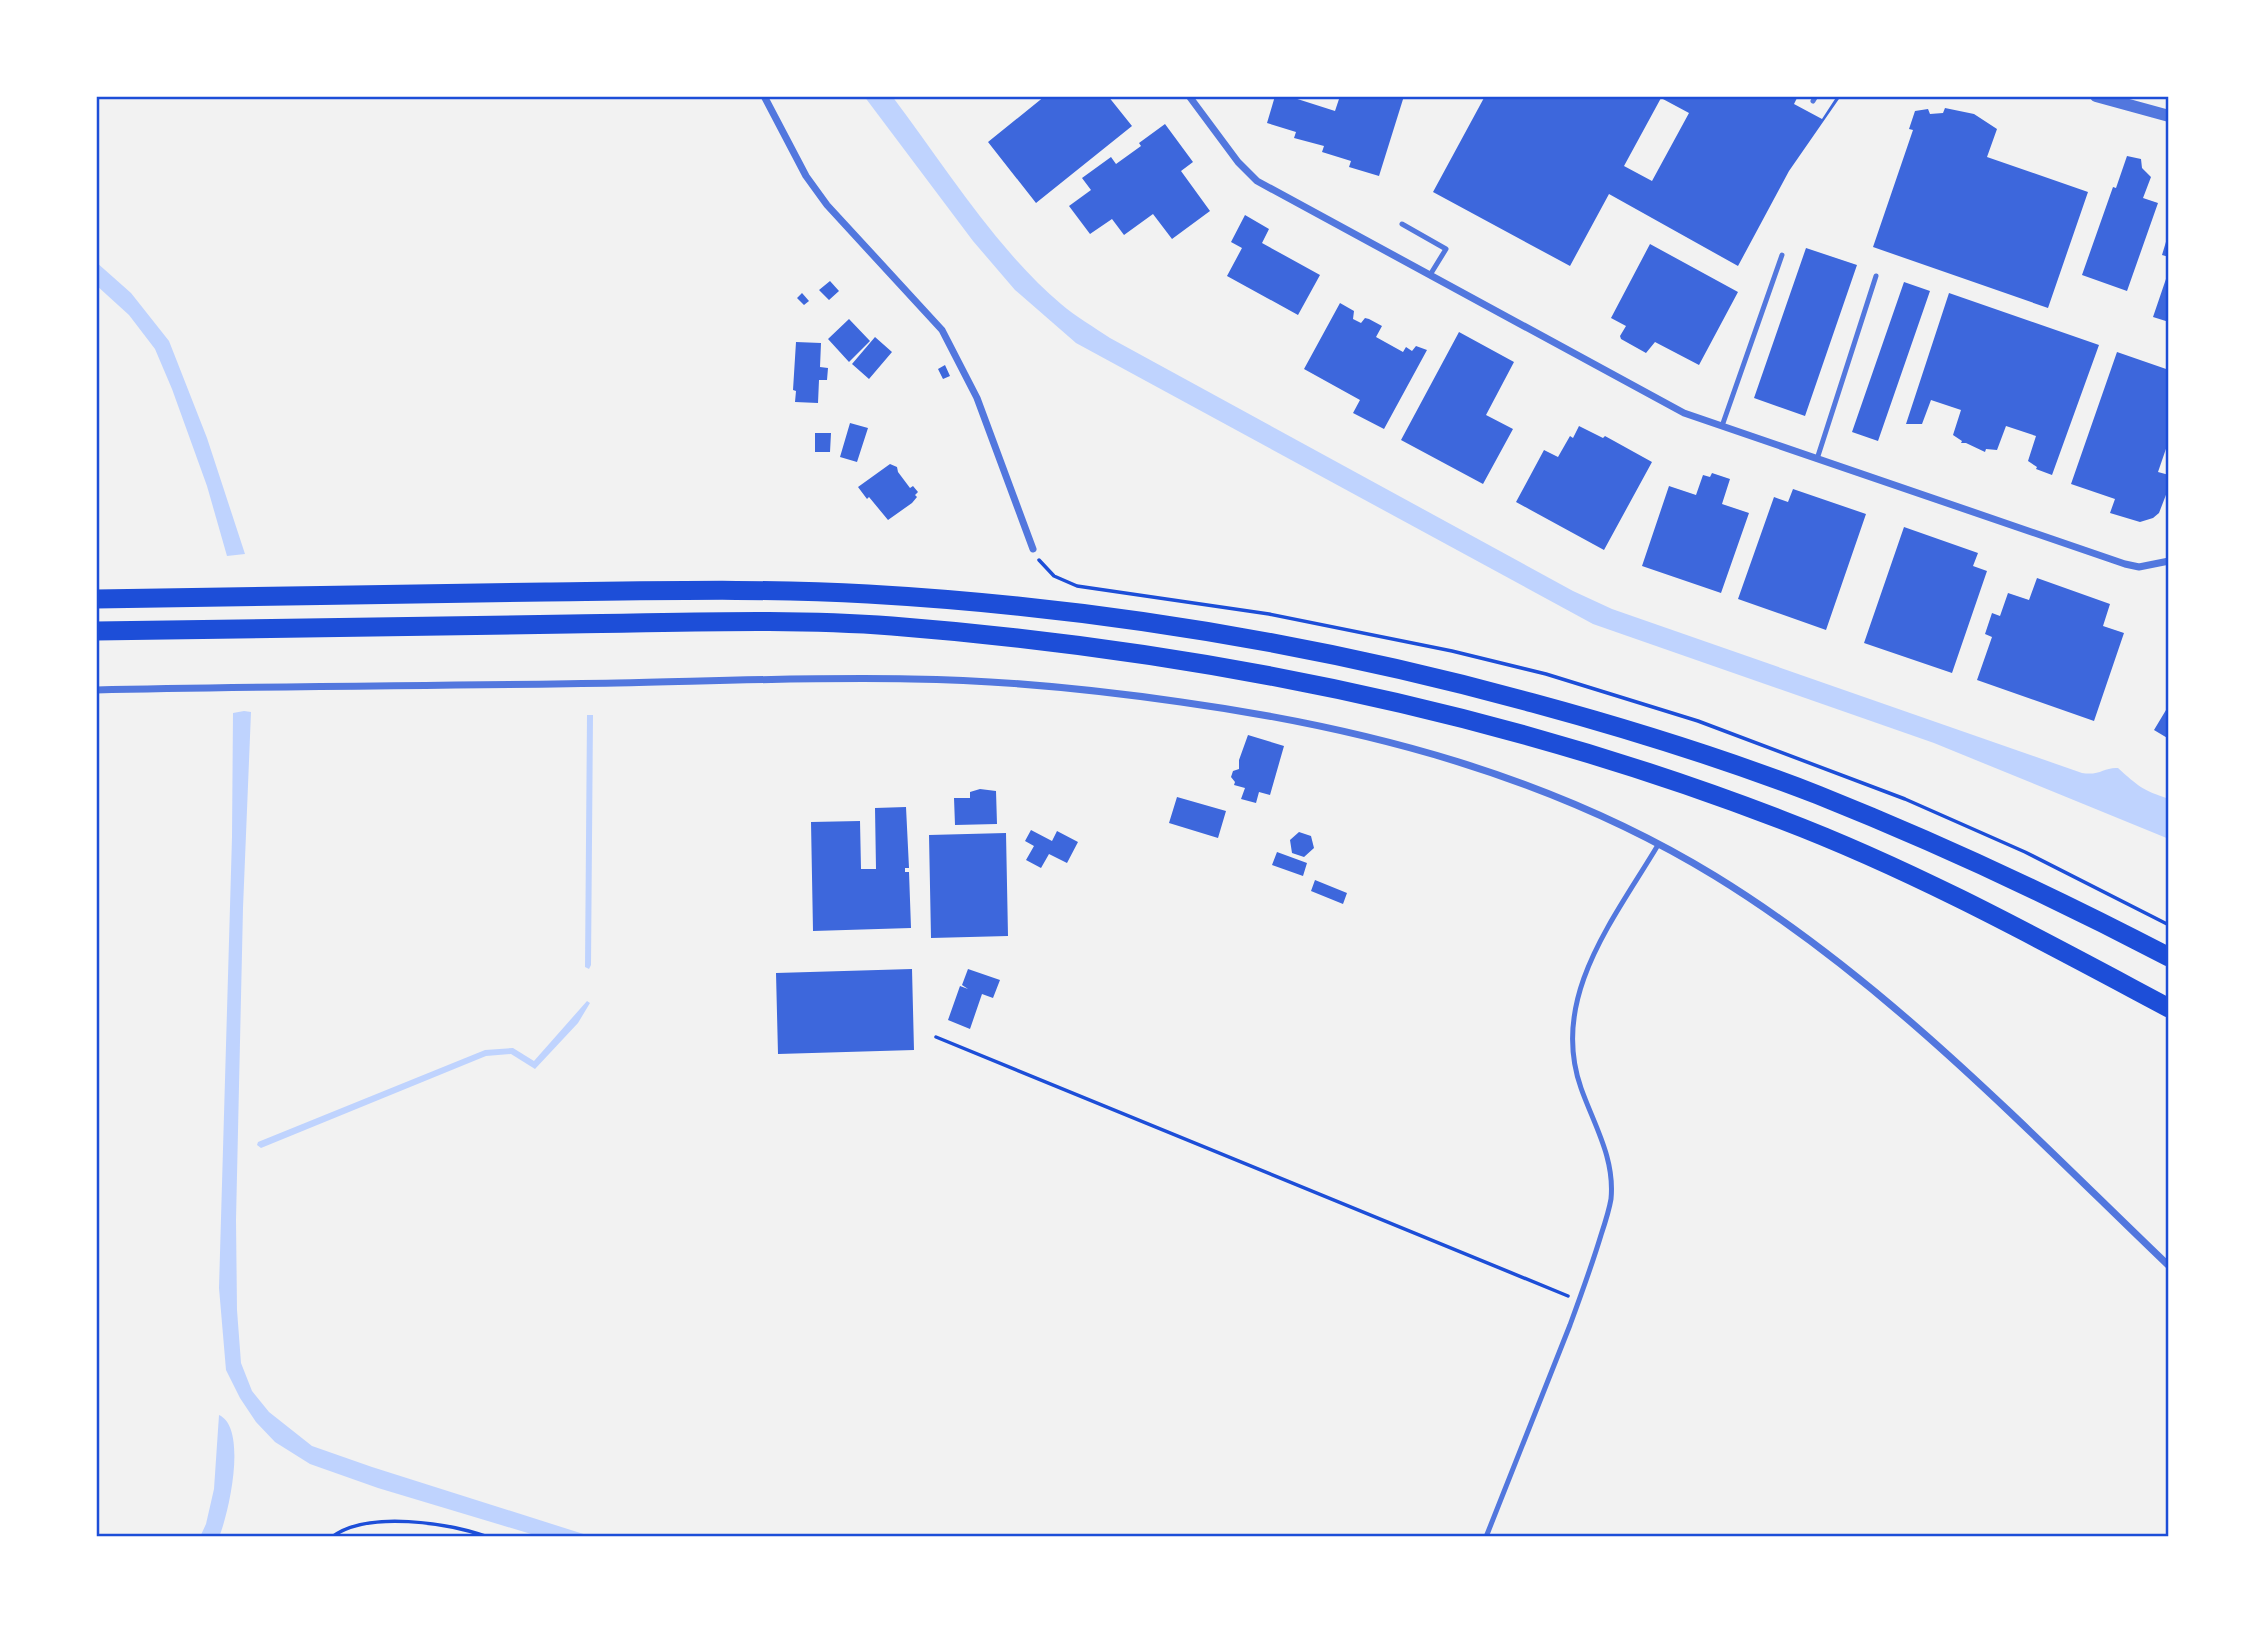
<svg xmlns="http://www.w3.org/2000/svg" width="2265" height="1633" viewBox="0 0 2265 1633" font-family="'Alegreya Sans',sans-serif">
<rect width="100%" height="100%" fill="#f2f2f2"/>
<path fill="#bfd3fe" d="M864,96H892C944,165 996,249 1061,304C1076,317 1094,327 1110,338L1573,591L1612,609L2082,773C2100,776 2104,767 2118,768C2138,786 2142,790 2169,799V839L1934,743L1593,624L1076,343L1015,290L973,241Z
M96,262L131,293L169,341L207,438L245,554L227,556L207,486L172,389L155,349L129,315L96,285Z
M244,711L251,712L243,908L236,1220L237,1310L241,1363L252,1391L269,1412L312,1446L372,1467L593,1537H541L378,1488L310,1464L275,1442L256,1422L240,1398L226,1370L219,1288L232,837L233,713Z
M587,715H593L591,965L589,969L585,967Z
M587,1001L590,1003L578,1023L535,1069L511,1054L486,1056L261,1148L257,1145L258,1142L485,1050L513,1048L534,1061Z
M219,1415C248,1428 229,1513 219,1537H200L206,1524L214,1489Z"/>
<path fill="#3d67dc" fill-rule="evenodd" d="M1045,96H1108L1132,126L1036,203L988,142Z
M1275,96H1288L1335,111L1340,96H1404L1379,176L1349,167L1351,161L1322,152L1324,146L1294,138L1296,132L1267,123Z
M1485,96H1798L1794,104L1822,119L1837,96H1841L1789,171L1738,266L1609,194L1570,266L1433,192ZM1661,98L1689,113L1652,181L1624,166Z
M1945,108L1974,114L1997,129L1987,157L2088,192L2048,308L1873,247L1913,130L1909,129L1915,111L1928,109L1930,114L1943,113Z
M1165,124L1193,162L1181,171L1210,211L1172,239L1153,214L1124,235L1112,219L1090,234L1069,206L1091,190L1082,178L1111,157L1116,164L1141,146L1139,143Z
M2127,156L2141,159L2142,168L2151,177L2143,198L2158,203L2127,291L2082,275L2113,187L2116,188Z
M1245,215L1269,229L1262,243L1320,275L1298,315L1227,276L1242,248L1231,242Z
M2168,235H2169V257L2162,255Z
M1650,244L1738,292L1699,365L1655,342L1646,353L1621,339L1620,336L1626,326L1611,318Z
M1806,248L1857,265L1805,416L1754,398Z
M2168,273H2169V322L2153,317Z
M830,281L839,291L829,300L819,290Z
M1904,282L1930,291L1878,441L1852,432Z
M802,293L809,301L804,305L797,298Z
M1949,293L2099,345L2052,475L2036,469L2037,467L2028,461L2036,436L2006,426L1997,450L1986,449L1985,452L1966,443H1961L1962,441L1953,435L1961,410L1931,400L1922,424H1906Z
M1340,303L1354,311L1353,319L1361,323L1365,318L1369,319L1382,326L1376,337L1403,352L1406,347L1412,351L1416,346L1427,350L1384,429L1353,413L1360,400L1304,369Z
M849,319L870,341L849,362L828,339Z
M1459,332L1514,362L1486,415L1513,429L1483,484L1401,440Z
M875,337L892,352L869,379L852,364Z
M796,342L821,343L820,367L828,368L827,380H819L818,403L795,402L796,391L793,390Z
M2117,352L2169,370V440L2158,472L2169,475V487L2159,513L2153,518L2140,522L2110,513L2115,499L2071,484Z
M945,365L950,376L943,379L938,369Z
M850,423L868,428L857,462L840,457Z
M1579,426L1603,438L1605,436L1652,462L1604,550L1516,502L1544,450L1558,457L1570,436L1573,438Z
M815,433H831L830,452H815Z
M890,464L897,467L898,472L910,488L913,486L918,492L915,495L917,497L912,503L888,520L869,497L867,499L858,487Z
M1712,473L1730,479L1722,504L1749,513L1721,593L1642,566L1669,486L1696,495L1703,475L1710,477Z
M1793,489L1866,514L1826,630L1738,599L1774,497L1788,502Z
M1904,527L1978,553L1973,566L1987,571L1952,673L1864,643Z
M2037,578L2110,604L2103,626L2124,633L2094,721L1977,680L1992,637L1985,634L1992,613L2000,616L2008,593L2029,600Z
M2169,705V739L2154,730Z
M1248,735L1284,746L1270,795L1259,792L1256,803L1241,799L1245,788L1234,785L1235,782L1231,777L1233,771L1239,769V760Z
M980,789L996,791L997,824L955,825L954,798H970V792Z
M1177,797L1226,811L1218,838L1169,823Z
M906,807L909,868H905V872H909L911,928L813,931L811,822L860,821L861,869H876L875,808Z
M1031,830L1052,841L1057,831L1078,842L1067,863L1049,854L1041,868L1026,860L1034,846L1025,841Z
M1299,832L1311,836L1314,848L1304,857L1292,853L1290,840Z
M1006,833L1008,936L931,938L929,835Z
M1277,852L1307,863L1303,876L1272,865Z
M1315,880L1347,893L1343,904L1311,891Z
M912,969L914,1050L778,1054L776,973Z
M968,969L1000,980L993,998L982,994L970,1029L948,1020L960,986L968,989L962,985Z"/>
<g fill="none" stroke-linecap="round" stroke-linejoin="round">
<path stroke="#1d4ed8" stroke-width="3.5" d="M1039,560L1054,576L1077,586L1269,614L1452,651L1546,674L1698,721L1905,799L2025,852L2169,925
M936,1037L1568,1296
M332,1537C367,1510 449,1523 488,1537"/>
<path stroke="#5277de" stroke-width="5" d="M1813,101L1816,96
M1402,224L1446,249L1430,275
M1722,426L1782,255
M1817,459L1876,276
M1486,1537C1514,1466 1542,1396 1570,1325C1581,1295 1592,1265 1601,1235C1605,1223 1609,1211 1611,1199C1615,1158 1594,1125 1581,1088C1549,998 1614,919 1658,845"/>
<path stroke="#5277de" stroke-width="7" d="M764,96L806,176L827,205L942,330L977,398L1033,549
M1189,96L1238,162L1257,181L1684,413L2125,564L2139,567L2169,561
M96,690C270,686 443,686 617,683C715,681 813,677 911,679C1001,680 1091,689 1181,702C1368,728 1553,777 1715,876C1886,981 2025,1128 2169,1266"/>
<path stroke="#5277de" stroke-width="12" d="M2096,96L2169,116"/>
<path stroke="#1d4ed8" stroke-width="19" d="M96,599C246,597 396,594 546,592C653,591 761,588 868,594C1094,607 1315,643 1533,703C1629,729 1725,759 1818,795C1938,843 2054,897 2169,957
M96,631C254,628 412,626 570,624C677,623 785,618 892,626C1196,650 1497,710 1782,820C1916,871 2043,941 2169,1008"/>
</g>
<rect width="2265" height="1633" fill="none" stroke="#ffffff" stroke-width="196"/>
<rect x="98" y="98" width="2069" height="1437" fill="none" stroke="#1d4ed8" stroke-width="2.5"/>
</svg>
